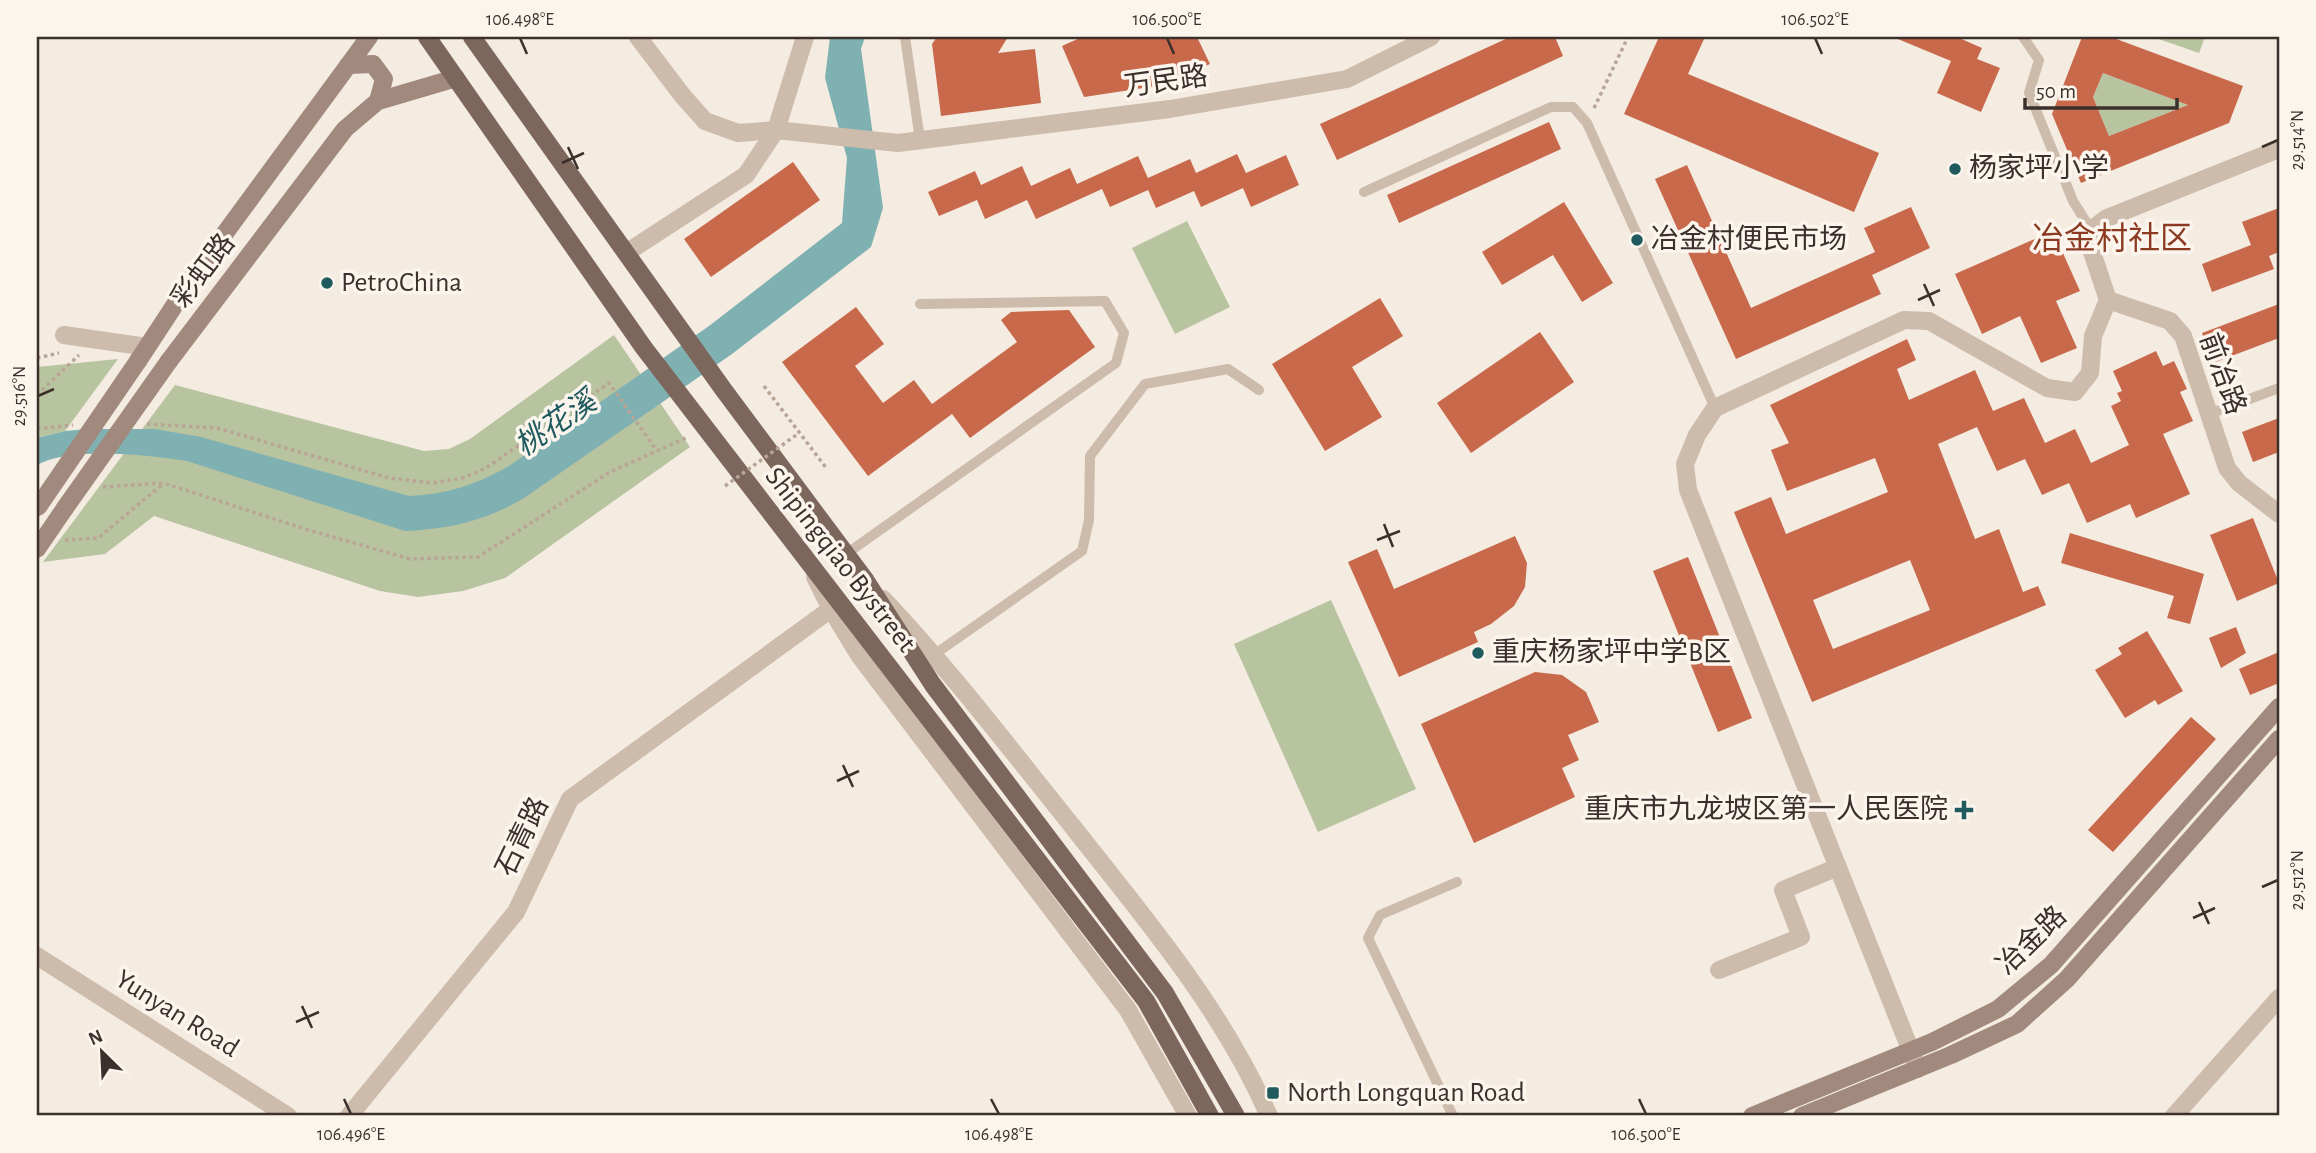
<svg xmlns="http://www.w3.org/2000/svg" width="2316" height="1153" viewBox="0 0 2316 1153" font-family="'Alegreya Sans','Noto Sans SC',sans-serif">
<rect width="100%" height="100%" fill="#f4ebe1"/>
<path fill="#b8c4a0" d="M2153,37H2205L2199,53Z
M2103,73L2188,105L2109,136L2093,97Z
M1187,221L1230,307L1175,334L1132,248Z
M614,335L690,447L505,578L463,591L418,597L380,591L154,516L105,554L43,562L175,385L424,451L449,449L470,439Z
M118,359L65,431L37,438V367Z
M1331,600L1416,789L1318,832L1234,644Z"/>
<path fill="#7fb0b2" d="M830,37H865L861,49L883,208L871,247L732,354L524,498C485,521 450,529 405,531L187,461C147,455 72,446 37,465V438L65,431L87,429H155L201,437L409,496C448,494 475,485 509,466L709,326L842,223L847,158L825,78Z"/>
<path fill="#c8694b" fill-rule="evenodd" d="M937,37H1008L998,53L1035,49L1041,103L941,116L932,44Z
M1082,37H1197L1210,64L1163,85L1084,97L1062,46Z
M1510,37H1555L1563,56L1337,160L1320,124Z
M1659,37H1705L1688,74L1879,153L1854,212L1624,114Z
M1893,37H1957L1982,48L1977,59L2000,68L1981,112L1937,93L1951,61Z
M2082,37H2111L2243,86L2229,123L2081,183L2052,114ZM2103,73L2188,105L2109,136L2093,97Z
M1549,122L1561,149L1399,223L1387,195Z
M1237,154L1246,173L1286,155L1299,185L1251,207L1243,188L1201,207L1194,191L1156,208L1148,190L1110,207L1102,189L1036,219L1027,200L985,219L977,200L939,216L928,192L975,171L981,185L1022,166L1031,186L1070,168L1077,184L1138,156L1148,178L1190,159L1196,173Z
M793,162L820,200L711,277L684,239Z
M1687,165L1751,308L1875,252L1864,228L1911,207L1930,248L1872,275L1881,294L1736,359L1655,179Z
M1564,202L1613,283L1582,302L1553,255L1502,285L1482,252Z
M2279,208V252L2269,256L2274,269L2212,292L2202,264L2251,245L2242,222Z
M2053,231L2080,291L2056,301L2077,348L2041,363L2020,316L1982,334L1955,274Z
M1380,298L1403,336L1352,367L1382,417L1325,451L1272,364Z
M2279,304V338L2213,363L2202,333Z
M856,307L884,344L855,366L883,403L914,380L932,404L1017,342L1001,320L1011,312L1069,310L1095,347L970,438L952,414L868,476L782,362Z
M1540,332L1574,382L1471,453L1437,403Z
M1907,339L1916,360L1897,369L1909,400L1975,370L1993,411L2024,398L2045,443L2075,429L2091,463L2129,445L2111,406L2121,401L2117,393L2122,391L2113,371L2156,351L2163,366L2174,361L2187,389L2180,392L2193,421L2163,434L2190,494L2136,518L2130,504L2087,523L2069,483L2042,495L2025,459L1997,471L1977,427L1938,444L1975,539L1999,529L2023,592L2038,586L2046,605L1812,702L1734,512L1771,497L1786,534L1888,492L1875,458L1787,491L1771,450L1789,443L1770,405ZM1910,560L1930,610L1833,649L1813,600Z
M2279,418V452L2253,462L2242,432Z
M2253,518L2279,583L2237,601L2210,535Z
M2070,533L2204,574L2190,624L2167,618L2174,596L2061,563Z
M1515,536L1527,563L1525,587L1514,606L1491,624L1474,632L1478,642L1399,677L1348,562L1377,549L1394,589Z
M1688,557L1752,718L1718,732L1653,571Z
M2236,627L2246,653L2221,668L2209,638Z
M2147,631L2183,691L2158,705L2155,700L2125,718L2095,670L2122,654L2118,648Z
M2279,652V683L2250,695L2239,669Z
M1535,672L1562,675L1586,692L1599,722L1568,735L1579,760L1562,768L1575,797L1474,843L1421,724Z
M2191,717L2216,739L2113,852L2088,830Z"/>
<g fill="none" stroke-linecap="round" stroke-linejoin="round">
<path stroke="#b9a596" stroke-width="3.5" stroke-dasharray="3.5 3.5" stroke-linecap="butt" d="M1594,108L1628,37
M37,358L59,353
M764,386L827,469
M37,395L79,355
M147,424L217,428L389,478L433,483L463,478L486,468L609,383L657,451
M37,429L73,425
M103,487L164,483L305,529L410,559L478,557L610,472L688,437
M65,540L98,538L163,484"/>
<path stroke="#cdbbac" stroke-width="10" d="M905,37L920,140
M2023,37L2039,60L2029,93L2073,201L2091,230
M1364,192L1551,107H1573L1587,123L1715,408
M2209,414L2279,388
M846,554L1116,363L1124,333L1105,301L920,304
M935,654L1082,551L1089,520L1090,456L1145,384L1228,369L1259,390
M1453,1116L1368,938L1380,915L1457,882"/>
<path stroke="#cdbbac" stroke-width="18" d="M638,37L682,95L705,121L738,133L776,130L898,143L1170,109L1347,79L1431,37
M2279,149L2107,218L2091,230L2090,246L2108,300L2170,321L2183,336L2227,468L2239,483L2279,514
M64,335L147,347
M37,956L288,1116
M1719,970L1801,937L1783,890L1838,867
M1918,1069L1688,490L1685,464L1697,435L1715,408L1904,320L1929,321L2047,388L2075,392L2090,373L2093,336L2108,300
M349,1116L516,912L570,799L831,609
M2174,1116L2279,998"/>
<path stroke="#cdbbac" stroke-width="18" d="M626,253L746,175L776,130L805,37
M815,577L831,609L859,655L1128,1010L1188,1116
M883,599C951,671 1011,750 1073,827C1145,919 1222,1008 1269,1116"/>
<path stroke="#a18a7d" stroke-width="18" d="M348,65L373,64L384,79L378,101
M138,361L195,274L369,37
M169,361L345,129L378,101L456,78
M37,549L65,508
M1752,1116L1932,1042L1998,1009L2051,965L2279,707
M1802,1116L1951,1055L2017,1024L2067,979L2279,739"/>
<path stroke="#7d675c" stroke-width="18" d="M427,37L644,348L1146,1001L1210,1116
M472,37L723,389L866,581L933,685L1165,993L1236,1116"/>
<path stroke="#b9a596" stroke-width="3.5" stroke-dasharray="3.5 3.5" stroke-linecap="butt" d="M725,486L799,433"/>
<path stroke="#a18a7d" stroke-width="18" d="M38,507L138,361
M65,508L169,361"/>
</g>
<path fill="none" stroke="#3b302b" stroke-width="2.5" d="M520,38L527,54M1167,38L1174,54M1815,38L1822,54M568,147L578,169M2262,147L2278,140M562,163L584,153M1924,284L1934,306M1918,300L1940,290M38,396L54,389M1384,524L1393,547M1377,540L1400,531M843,765L853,787M837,781L859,771M2262,887L2278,880M2199,902L2209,924M2193,918L2215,908M302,1006L312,1028M296,1022L319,1012M344,1099L351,1114M991,1099L999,1114M1639,1099L1646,1114"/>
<g fill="#1f5a5e" stroke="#fbf5ee" stroke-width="2.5">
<circle cx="1955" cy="169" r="7"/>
<circle cx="1637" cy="240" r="7"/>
<circle cx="327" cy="283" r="7"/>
<circle cx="1478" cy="653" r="7"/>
<path d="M1960.5 799.5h7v7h7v7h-7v7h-7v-7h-7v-7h7z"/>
<rect x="1266" y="1086" width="14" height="14" rx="3.5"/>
</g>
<g text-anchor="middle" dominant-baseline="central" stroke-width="7" stroke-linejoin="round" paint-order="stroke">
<g font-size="28" fill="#3b302b" stroke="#fbf5ee">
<text transform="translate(1166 82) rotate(-8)">万民路</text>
<text transform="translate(204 271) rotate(-53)">彩虹路</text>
<text transform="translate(2222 374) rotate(70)">前冶路</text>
<text transform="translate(840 560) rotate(52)">Shipingqiao Bystreet</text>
<text transform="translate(523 837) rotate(-64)">石青路</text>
<text transform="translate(2032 941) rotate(-44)">冶金路</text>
<text transform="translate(177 1014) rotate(32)">Yunyan Road</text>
</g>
<g font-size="28" fill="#3b302b" stroke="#fbf5ee" text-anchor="start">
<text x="1969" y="169">杨家坪小学</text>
<text x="1651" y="240">冶金村便民市场</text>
<text x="341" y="283">PetroChina</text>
<text x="1492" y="653">重庆杨家坪中学B区</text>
<text x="1948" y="810" text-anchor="end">重庆市九龙坡区第一人民医院</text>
<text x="1287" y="1093">North Longquan Road</text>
</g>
<g font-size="30" font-style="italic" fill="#1f5a5e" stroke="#fbf5ee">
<text transform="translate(556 424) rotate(-34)">桃花溪</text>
</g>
<g font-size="32" fill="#8c3b22" stroke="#fbf5ee">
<text x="2112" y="239">冶金村社区</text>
</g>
</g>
<rect width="2316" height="1153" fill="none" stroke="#fbf5ee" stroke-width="77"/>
<g transform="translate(102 1052) rotate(336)" stroke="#fbf5ee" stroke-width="5" paint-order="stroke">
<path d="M0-5L12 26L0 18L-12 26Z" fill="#3b302b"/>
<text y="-10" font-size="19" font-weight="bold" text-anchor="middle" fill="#3b302b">N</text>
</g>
<path d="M2025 98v10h152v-10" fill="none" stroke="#3b302b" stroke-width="3.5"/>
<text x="2036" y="98" font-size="21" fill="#3b302b" stroke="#fbf5ee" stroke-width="5" paint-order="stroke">50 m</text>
<rect x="38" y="38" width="2240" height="1076" fill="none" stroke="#3b302b" stroke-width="2.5"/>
<g font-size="18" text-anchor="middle" fill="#3b302b">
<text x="520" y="25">106.498°E</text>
<text x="1167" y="25">106.500°E</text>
<text x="1815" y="25">106.502°E</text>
<text transform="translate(2297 140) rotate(-90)" y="6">29.514°N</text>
<text transform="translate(19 396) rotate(-90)" y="6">29.516°N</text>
<text transform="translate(2297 880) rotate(-90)" y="6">29.512°N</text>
<text x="351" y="1140">106.496°E</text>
<text x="999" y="1140">106.498°E</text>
<text x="1646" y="1140">106.500°E</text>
</g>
</svg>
